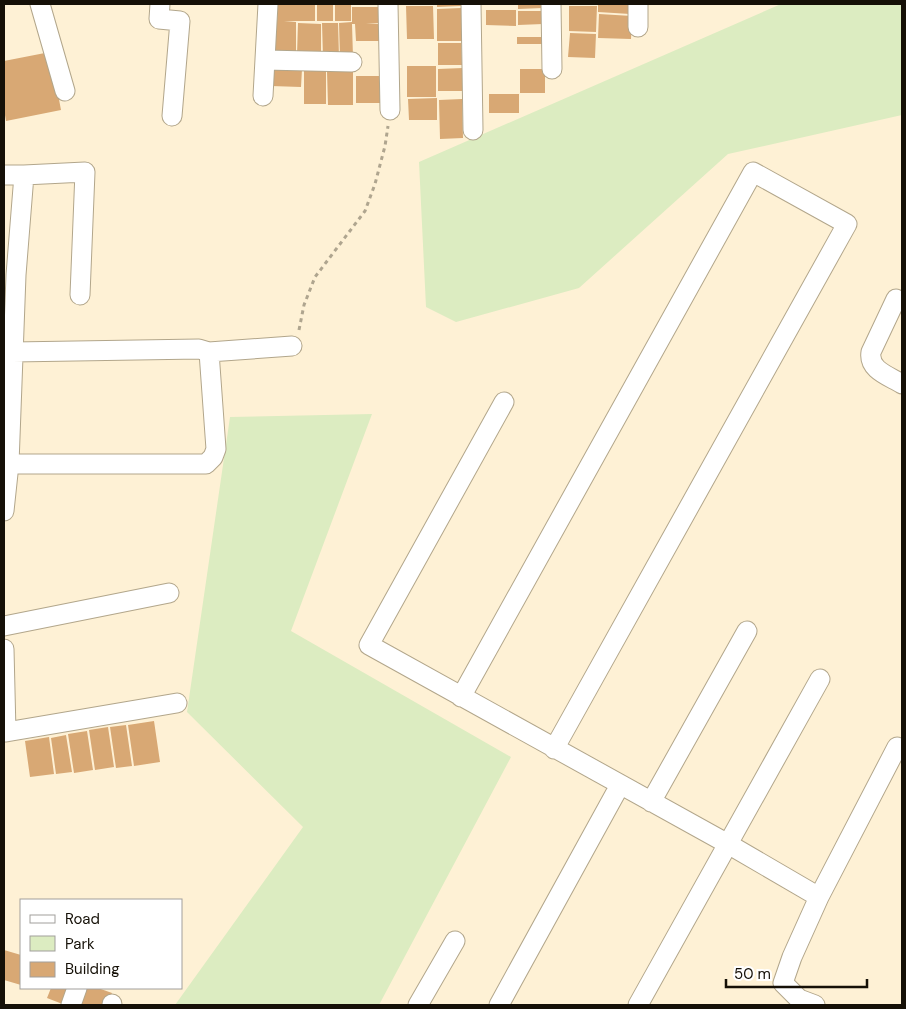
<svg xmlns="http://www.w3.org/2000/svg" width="906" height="1009" viewBox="0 0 906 1009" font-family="'DM Sans',sans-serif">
<rect width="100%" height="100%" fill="#fef1d5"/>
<path fill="#dcecc1" d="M781,4H902V115L728,154L579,288L456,322L426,307L419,162Z
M372,414L291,631L511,757L379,1005H175L303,827L187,712L230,417Z"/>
<path fill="#d8a874" d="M317,4H333V21H317Z
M335,4H351V21H335Z
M437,4H461V6L437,7Z
M518,4H543V8L518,9Z
M598,4H631L630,14L598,12Z
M278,5H315V21H284L296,22V55L274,54V21L277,22Z
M406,6H433L434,39H407Z
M569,6H597L596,32L569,31Z
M352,7H380V23L366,24H381V41H356L355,24H352L353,57H340L339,23L352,22Z
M461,8L462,41H437V9Z
M486,10H516V26L486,25Z
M518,11H543V24L518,25Z
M599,14L632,16L631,39L598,38Z
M298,23L321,24V56L297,55Z
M322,23H338L339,57H323Z
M570,33L596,34L595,58L568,57Z
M517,37H545V44H517Z
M438,43H461L462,65H438Z
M50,52L61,110L6,121L4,109V61Z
M407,66H436V97H407Z
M272,68L302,69L301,87L271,86Z
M463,68V91H438V69Z
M520,69H545V93H520Z
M304,71H326V104H304Z
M327,71H353V105H328Z
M356,76H381V103H356Z
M489,94H519V113H489Z
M437,98V120H409L408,99Z
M462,99L463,138L440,139L439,100Z
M154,721L160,762L134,766L128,725Z
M126,725L132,766L116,768L110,727Z
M108,727L114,767L95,770L89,730Z
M87,731L93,770L74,773L68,734Z
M66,735L72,772L56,774L51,738Z
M49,737L54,774L30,777L25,741Z
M4,950L21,955V985L4,980Z
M51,988H71L65,1005L47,998Z
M86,988H98L112,993L107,1005H79Z"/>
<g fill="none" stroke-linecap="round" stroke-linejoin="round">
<defs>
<path id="minor" d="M40,4L65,91
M160,4L159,19L180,21L172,116
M388,4L390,110
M471,4L473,130
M551,4L552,69
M638,27V4
M265,60L352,62
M263,96L268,4
M4,175H24L16,275L9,464L4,511
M24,175L85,172L80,295
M896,299L871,352C868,370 889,376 902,384
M209,352L292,346
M504,402L369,645L728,844L819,897L897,747
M9,464H206L213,457L216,449L209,352L199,349L13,352
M4,626L169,593
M4,649L6,732H4
M461,697L753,172L847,224L554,749
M6,732L177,703
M651,802L747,631
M71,1005L77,988
M112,1005V1004
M418,1005L455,941
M499,1005L620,785
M638,1005L820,679
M815,1005L799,999L783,983L792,957L819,897"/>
</defs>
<use href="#minor" stroke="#b2a68b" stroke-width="21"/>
<path stroke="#afa58f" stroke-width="3" stroke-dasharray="4 4" stroke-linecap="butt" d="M299,330L304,305L315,277L365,211L375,184L385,146L388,126"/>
<use href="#minor" stroke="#fff" stroke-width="19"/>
</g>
<rect width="906" height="1009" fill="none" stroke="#151007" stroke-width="10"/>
<rect x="20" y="899" width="162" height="90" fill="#ffffff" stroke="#a19f9c"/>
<rect x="30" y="915" width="25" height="8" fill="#ffffff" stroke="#a19f9c"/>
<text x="65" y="924" font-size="15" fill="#151007">Road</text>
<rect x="30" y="936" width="25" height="15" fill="#dcecc1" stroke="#a19f9c"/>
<text x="65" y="949" font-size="15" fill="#151007">Park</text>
<rect x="30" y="962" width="25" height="15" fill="#d8a874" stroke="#a19f9c"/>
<text x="65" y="974" font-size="15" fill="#151007">Building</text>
<path d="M726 979v8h141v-8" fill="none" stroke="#151007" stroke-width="2.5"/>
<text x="734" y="979" font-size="15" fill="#151007" stroke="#ffffff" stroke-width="4" paint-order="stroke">50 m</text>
</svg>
